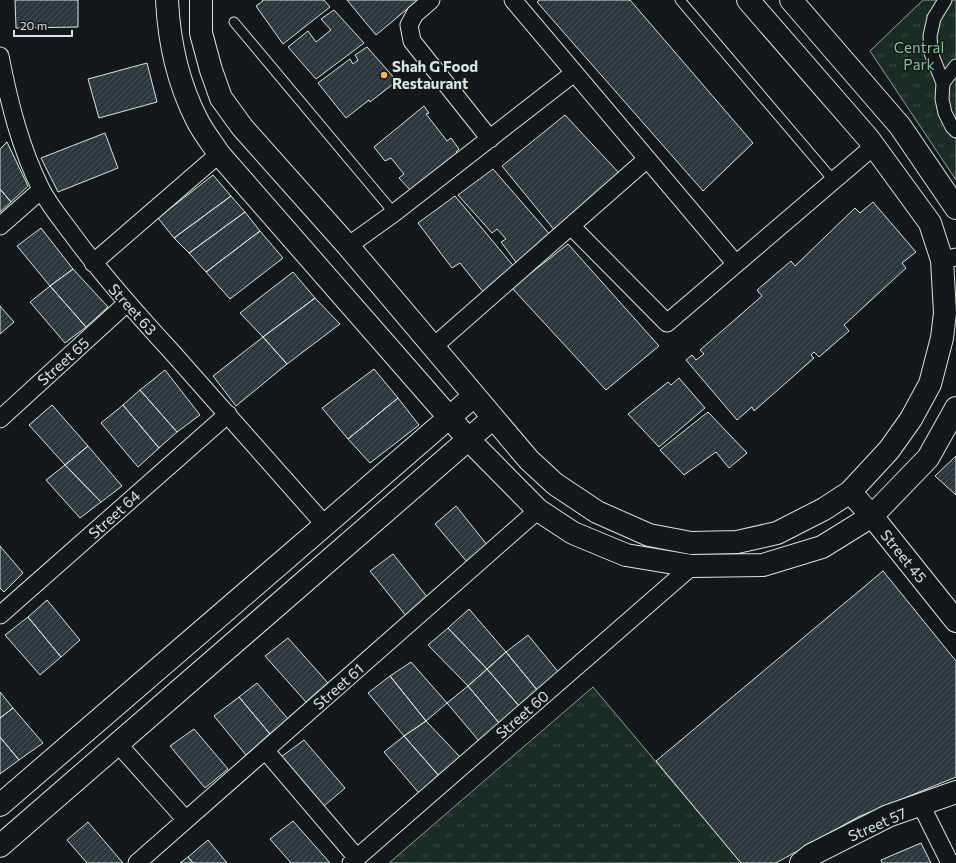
<svg xmlns="http://www.w3.org/2000/svg" width="956" height="863" viewBox="0 0 956 863" font-family="Commissioner,sans-serif">
<defs>
<pattern id="park-tufts" width="24" height="20" patternUnits="userSpaceOnUse"><rect width="24" height="20" fill="#1a2d24"/><path d="M3 7l-1-3M5 7V3M7 7l1-3M15 17l-1-3M17 17v-4M19 17l1-3" fill="none" stroke="#3b4b43"/></pattern>
<pattern id="building-hatch" width="6" height="6" patternUnits="userSpaceOnUse"><rect width="6" height="6" fill="#2c363c"/><path d="M-1 1l2-2M0 6l6-6M5 7l2-2" fill="none" stroke="#4a5358"/></pattern>
</defs>
<rect width="100%" height="100%" fill="#14181c"/>
<path fill="url(#park-tufts)" stroke="#939e99" d="M923,0H956V180L870,51Z
M593,687L741,863H389Z"/>
<path fill="url(#building-hatch)" stroke="#d8e6dc" d="M15,0H78V27L16,28Z
M262,0H324L330,7L283,44L256,6L263,1Z
M347,0H418L376,35Z
M539,0H630L753,143L703,191L537,2Z
M334,10L364,43L316,79L288,47L308,31L316,42L331,30L321,19Z
M367,47L397,81L370,102L369,100L346,118L318,83L350,59L353,64L358,60L355,55Z
M147,63L157,102L99,118L88,79Z
M424,106L429,113L426,114L447,141L451,138L459,149L456,152L461,156L412,192L399,178L404,174L391,158L385,161L374,147Z
M565,115L620,174L556,232L502,166Z
M105,133L118,168L58,192L41,158Z
M7,142L28,186L11,202L0,189V149Z
M493,169L552,237L518,265L501,242L506,239L497,229L492,233L458,195Z
M213,175L231,196L174,238L158,218Z
M0,189L11,202L0,212Z
M231,196L245,212L189,253L174,238Z
M455,196L516,269L484,293L460,263L452,268L418,223Z
M873,202L916,252L902,263L906,268L844,325L849,331L819,357L814,352L811,355L814,358L754,411L752,407L737,420L686,360L692,355L696,360L704,354L700,350L762,296L757,290L791,261L795,266L855,208L860,213Z
M245,212L260,231L206,272L189,253Z
M41,228L73,269L50,286L17,246Z
M260,231L283,258L230,299L206,272Z
M568,244L659,346L606,390L512,288Z
M73,269L108,307L86,327L50,286Z
M293,272L315,298L263,337L240,313Z
M50,286L86,327L65,343L30,302Z
M315,298L340,324L287,364L263,337Z
M0,306L14,322L0,334Z
M263,337L287,364L236,406L213,376Z
M374,369L398,398L348,439L322,408Z
M165,370L200,415L177,432L140,390Z
M679,378L705,408L659,447L628,414L668,382L671,385Z
M140,390L177,432L159,448L123,405Z
M398,398L419,425L370,463L348,439Z
M52,405L88,446L65,465L29,425Z
M123,405L159,448L138,467L101,423Z
M708,412L747,453L729,468L716,452L684,475L660,450Z
M88,446L122,486L101,502L65,465Z
M956,456V495L935,476Z
M65,465L101,502L80,518L46,480Z
M456,506L488,546L468,563L435,524Z
M0,546L23,573L4,592L0,588Z
M393,554L428,598L407,617L370,571Z
M883,571L956,661V777L858,817L776,863H741L656,761Z
M47,600L80,640L61,657L28,617Z
M469,609L506,652L487,669L448,628Z
M28,617L61,657L40,675L5,635Z
M448,628L487,669L468,686L428,645Z
M528,635L560,674L538,691L506,652Z
M288,638L328,683L306,702L265,656Z
M506,652L538,691L520,707L487,669Z
M411,662L447,703L426,721L390,676Z
M487,669L520,707L500,724L468,686Z
M390,676L426,721L404,736L368,693Z
M257,683L288,719L270,734L239,697Z
M468,686L500,724L479,741L447,703Z
M0,692L13,708L0,718Z
M239,697L270,734L246,755L214,716Z
M13,708L43,743L19,760L0,737V718Z
M426,721L461,758L440,777L404,736Z
M194,729L228,769L205,788L170,746Z
M404,736L440,777L419,793L384,752Z
M0,737L19,760L0,774Z
M304,740L345,788L324,806L281,757Z
M293,821L330,863H291L270,839Z
M88,822L123,863H87L67,840Z
M208,840L227,863H193L188,857Z
M921,843L931,863H882L881,860Z
M188,857L193,863H180Z"/>
<g fill="none" stroke-linecap="round" stroke-linejoin="round">
<defs>
<path id="service" d="M680,0L834,181
M234,22L394,213"/>
<path id="pedestrian" d="M945,0L934,18L930,36L931,53L943,83L942,99L945,113L952,127L956,131
M943,83L956,66"/>
<path id="minor" d="M431,0L415,14L409,25L412,41L490,139
M513,0L736,264
M0,56C9,102 20,147 41,189C49,205 61,219 72,234C102,275 136,313 171,351C223,409 274,467 325,525
M0,226L41,190
M571,226L667,323L874,146
M348,246L394,213L574,73
M942,260L956,257
M93,263L219,154
M433,347L647,159
M0,419L127,303
M0,615L228,414
M118,744L186,820
M265,750L357,858
M921,805L950,863
M137,863L538,510
M351,863L692,566"/>
<path id="tertiary" d="M167,0C169,41 178,83 197,120C203,132 212,143 219,154L469,440L538,510L573,533L626,555L692,566L763,565L822,547L872,516L928,458L956,408
M201,0V33L211,70L221,98L242,127L348,246L529,460L555,484L597,512L649,535L691,543L737,542L777,533L824,509L850,492L889,450L911,419L930,384L942,338L945,313L942,260L930,223L868,138L748,0
M791,0L900,126L956,208
M850,492L872,516L956,621
M0,805L325,525L474,396
M0,846L493,418
M801,863L811,855L888,816L956,792"/>
</defs>
<use href="#service" stroke="#d8e6dc" stroke-width="11"/>
<use href="#pedestrian" stroke="#d8e6dc" stroke-width="15"/>
<use href="#minor" stroke="#d8e6dc" stroke-width="19"/>
<use href="#tertiary" stroke="#d8e6dc" stroke-width="24"/>
<use href="#service" stroke="#14181c" stroke-width="9"/>
<use href="#pedestrian" stroke="#14181c" stroke-width="13"/>
<use href="#minor" stroke="#14181c" stroke-width="17"/>
<use href="#tertiary" stroke="#14181c" stroke-width="22"/>
</g>
<circle fill="#ffb74d" stroke="#14181c" stroke-width="1.5" cx="384" cy="75" r="4"/>
<g text-anchor="middle" dominant-baseline="central" stroke-width="3" stroke-linejoin="round" paint-order="stroke">
<g font-size="15" fill="#8ac095" stroke="#14181c">
<text x="919" y="47">Central<tspan x="919" dy="17">Park</tspan></text>
</g>
<g font-size="15" font-weight="bold" fill="#d8e6dc" stroke="#14181c" text-anchor="start">
<text x="392" y="66">Shah G Food<tspan x="392" dy="17">Restaurant</tspan></text>
</g>
<g font-size="15" fill="#d8e6dc" stroke="#14181c">
<text transform="translate(133 309) rotate(48)">Street 63</text>
<text transform="translate(63 361) rotate(-42)">Street 65</text>
<text transform="translate(114 514) rotate(-42)">Street 64</text>
<text transform="translate(904 556) rotate(51)">Street 45</text>
<text transform="translate(338 686) rotate(-41)">Street 61</text>
<text transform="translate(522 714) rotate(-41)">Street 60</text>
<text transform="translate(877 824) rotate(-24)">Street 57</text>
</g>
</g>
<path d="M14 30v6h58v-6" fill="none" stroke="#d8e6dc" stroke-width="2"/>
<text x="20" y="30" font-size="12" fill="#d8e6dc" stroke="#14181c" stroke-width="3" paint-order="stroke">20 m</text>
</svg>
